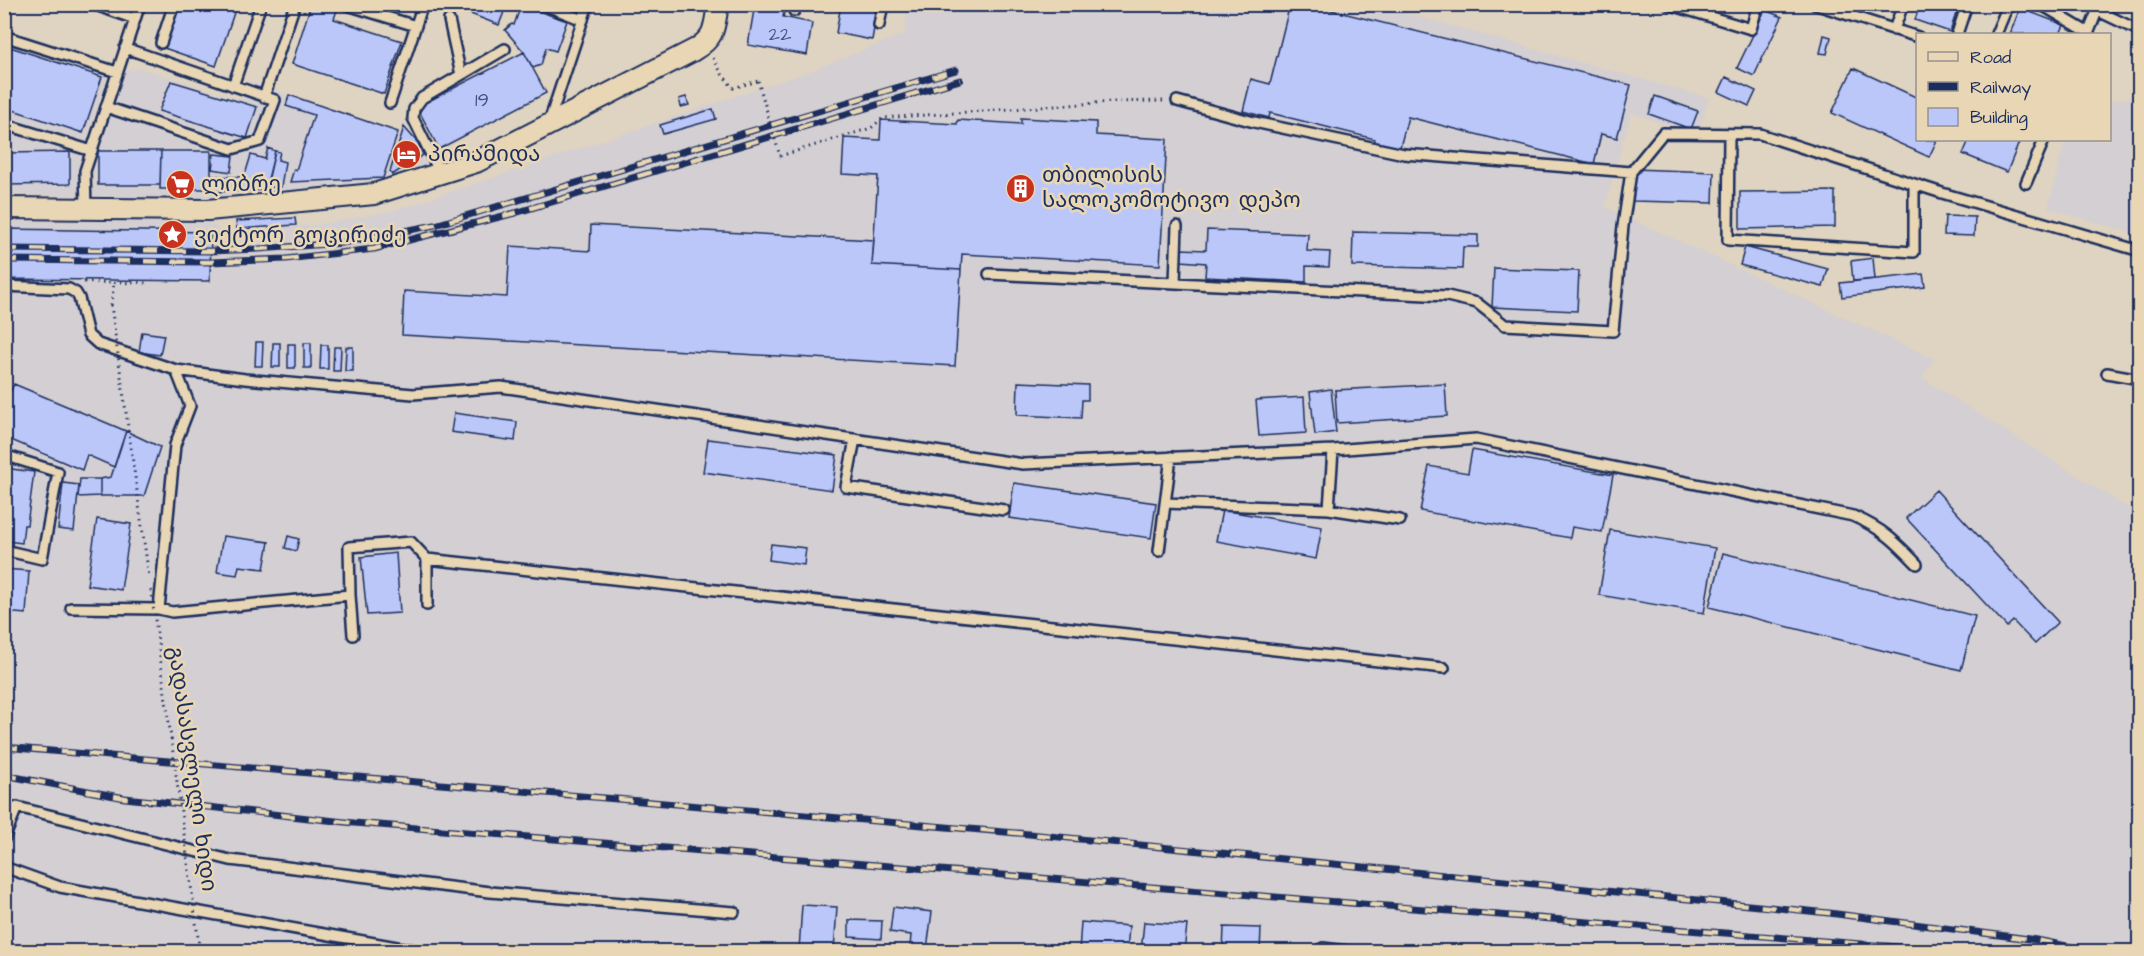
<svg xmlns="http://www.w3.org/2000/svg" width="2144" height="956" viewBox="0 0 2144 956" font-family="'Architects Daughter','Noto Sans Georgian',sans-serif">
<rect width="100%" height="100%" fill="#dfd3c2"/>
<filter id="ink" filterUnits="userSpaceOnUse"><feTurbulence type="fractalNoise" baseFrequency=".0167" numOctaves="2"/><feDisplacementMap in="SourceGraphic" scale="12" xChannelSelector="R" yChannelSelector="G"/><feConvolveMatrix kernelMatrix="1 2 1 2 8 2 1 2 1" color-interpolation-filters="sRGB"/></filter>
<g filter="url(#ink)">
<path fill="#d4cfd2" d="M908,5H1376L1709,98L1698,135L1631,113L1605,207L1934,359L1922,378L2139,515V951H5L4,221L207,220L220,230L317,225L386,212L412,205L811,71L904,34Z
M5,32L111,66L86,142L78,195H5Z
M139,68L242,100L248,81L400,132L405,123L430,162L385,184L208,200L93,196L94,154L126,70Z
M2139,95V235L2048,208L2065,140H2110V102Z"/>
<path fill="#bbc7f8" stroke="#1b2f5e" stroke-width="1.5" d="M180,4H237L216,66L164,48Z
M311,4H321L337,10L334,19L402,41L384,94L292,64Z
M456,4H507L499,25L455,8Z
M755,4H786L783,17L812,23L807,55L748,45Z
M841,4H878L872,40L836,33Z
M1290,4H1307L1631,85L1617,138L1601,134L1594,164L1408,117L1399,151L1374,144L1375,139L1270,113L1269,118L1243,111L1251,79L1270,84Z
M1920,4H1959L1950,32L1915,20Z
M521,5L567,21L556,51L546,48L541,65L533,68L524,52L505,30L512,24L514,25Z
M2020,8L2064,25L2060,34H2010Z
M1765,10L1782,17L1754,76L1737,68Z
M1824,35L1831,37L1827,54L1820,53Z
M4,45L102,77L83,133L4,107Z
M524,52L546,93L439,149L417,107Z
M1853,68L1918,98V140H1937L1929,157L1832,113Z
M1726,77L1756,91L1749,106L1719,92Z
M171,81L257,107L247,138L159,111Z
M289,95L398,132L383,178L290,182L294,169L296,170L314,115L286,106Z
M1655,96L1698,111L1691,129L1649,114Z
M686,97L689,105L681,107L679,99Z
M713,109L716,119L663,134L660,125Z
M1021,118L1096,122V135L1167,139L1160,265L962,254L961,270L872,265L878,176L842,174L844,138L880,140L881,120L957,124L958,120L1021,124Z
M404,127L418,143L423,155L392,175L390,172Z
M1969,140H2020L2007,172L1963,154Z
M268,148L275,151L266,190L212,192L211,176L240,177L245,175L251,155L265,159Z
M98,151H161L160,185H98Z
M161,151H211V189H160Z
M275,151L280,152L278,160L285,162L281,187H266Z
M70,152V184L4,185V153Z
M214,154L233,156L231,172L212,169Z
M1634,169L1714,172L1713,203L1633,201Z
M1835,191V227L1740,229V192Z
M1945,216L1975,217L1974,236L1944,235Z
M295,218L296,225L237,229L236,221Z
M591,225L874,240L872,265L961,270L955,366L402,335L404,291L507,297L510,246L590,251Z
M4,229L211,232L210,281L4,279Z
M1207,230L1308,234L1307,251L1330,252L1329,267L1306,266V282L1205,277L1206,263L1181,261V249L1206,250Z
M1353,232L1478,235V247H1463L1462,269L1352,266Z
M1745,247L1828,269L1823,287L1740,265Z
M1873,258L1875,279L1853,281L1851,261Z
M1494,268L1579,271L1577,311L1492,307Z
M1923,274L1925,287L1842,297L1840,283Z
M142,332L164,335L160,355L139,352Z
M256,342H263L262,366H255Z
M273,343H280V367H272Z
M304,343H311V368H304Z
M288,344H295V368H288Z
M321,345H328V369H320Z
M334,347H341L340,371H333Z
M346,347H353V371H345Z
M1018,382L1088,385V400H1082L1081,418L1017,415Z
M14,384L126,431L114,467L87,455L82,470L4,437V406Z
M1445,384L1447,416L1337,423L1335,390Z
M1331,389L1336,432L1315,435L1310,392Z
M1304,397L1306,433L1259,436L1256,400Z
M454,413L517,422L515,441L451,432Z
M126,431L160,447L144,496H100V479L111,477Z
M708,439L837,455L832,490L703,472Z
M1472,450L1613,475L1602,532L1572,527L1570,538L1420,511L1429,466L1468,473Z
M4,468L34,472L27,525H24L22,543L7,541L10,517L4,516Z
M80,479H100V496L78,497Z
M63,483L79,485L74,531L58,529Z
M1014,483L1156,503L1151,538L1009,518Z
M1936,490L2058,622L2035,644L2013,621L2007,627L1906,518Z
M1222,510L1322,527L1316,559L1216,541Z
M97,519L131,524L121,590L87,585Z
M1610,530L1715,548L1704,613L1599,595Z
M223,536L269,542L264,569L239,566L237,575L217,572Z
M288,536L299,539L296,551L285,548Z
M771,544L806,548L804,565L769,560Z
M396,553L400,613L367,615L361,557Z
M1723,553L1975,616L1961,670L1709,607Z
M4,569L29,571L26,614L4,612Z
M802,905L837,907L834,952L799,950Z
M893,907L932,912L927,949L910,947L911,935L890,932Z
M849,920L882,921L881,939L849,937Z
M1081,922L1129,926L1127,952H1079Z
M1144,922L1187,925L1184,952H1141Z
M1224,927L1261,928L1260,952H1223Z"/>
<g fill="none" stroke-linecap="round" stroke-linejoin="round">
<defs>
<path id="lane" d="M92,4L135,19
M344,4L416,26
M542,4L583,20
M1668,4L1751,29L1758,4
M1814,4L1918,37
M2040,4L2089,33
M794,11L795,4
M2098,11L2140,31
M449,20L461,75
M879,25L883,4
M1894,30L1903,4
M1957,34L1967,4
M1996,34L2006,10L2013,4
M2088,34L2100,4
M4,36L117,72
M161,43L174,4
M233,86L261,4
M264,97L295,4
M1177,101L1254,122L1404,154L1631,172L1663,133L1760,134L1942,193L2140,251
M390,103L423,4
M106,107L232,149L260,141L275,100L125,48
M549,122L588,4
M4,124L92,151
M1729,134L1728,240L1914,252V184
M440,173L413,118L414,109L422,98L505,49
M2026,183L2044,140
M86,209L85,171L140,4
M989,274L1447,296L1477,303L1505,325L1613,331L1623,226L1631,172
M1175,283L1177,226
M4,286L69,289L76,293L79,298L88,335L98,344L176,370L190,406L175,445L159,609
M176,370L245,379L413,394L501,387L1023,464L1333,450L1476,439L1853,516C1883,529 1895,541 1917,564
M2107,373L2140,379
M855,439L846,487L1004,510
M4,455L58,472L42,559L4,550
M1165,503L1329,509L1400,520
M1329,509L1333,450
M1159,551L1171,457
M427,559L1444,668
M350,595L353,635
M71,608L159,609L172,612L350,595L349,547L411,542L427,559V605
M4,839L17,807L230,860L490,892L734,912
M4,867L60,887L425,952
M1323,948L1356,952"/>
<path id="street" d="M4,208L208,210L374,194L476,162L694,50C716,37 714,27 718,4"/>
</defs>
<use href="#lane" stroke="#1b2f5e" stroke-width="14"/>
<use href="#street" stroke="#1b2f5e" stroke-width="24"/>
<path stroke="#1b2f5e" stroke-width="3" stroke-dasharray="1.5 4.5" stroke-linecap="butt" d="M713,58L722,74L733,88L758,81
M780,156L871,128L883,118L1111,102L1163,101
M84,282L149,283
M111,305L114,283"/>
<use href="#lane" stroke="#e8d6b4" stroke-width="9"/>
<use href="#street" stroke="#e8d6b4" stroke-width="20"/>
<defs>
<path id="rail" d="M4,249L210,251L258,249L342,243L435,225L956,70
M4,260L210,262L286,259L374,249L515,213L960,80
M4,747L1029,834L1829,913L2037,940L2096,952
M4,775L125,798L354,823L1961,952"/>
</defs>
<use href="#rail" stroke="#1b2f5e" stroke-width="7"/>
<use href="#rail" stroke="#e8d6b4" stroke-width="4.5" stroke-dasharray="14" stroke-linecap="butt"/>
<path stroke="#1b2f5e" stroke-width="3" stroke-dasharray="1.5 4.5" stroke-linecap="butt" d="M758,81L780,156
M111,305L149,577
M151,590L200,952"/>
</g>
</g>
<defs>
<symbol id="hotel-disc" viewBox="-11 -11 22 22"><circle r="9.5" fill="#c8321e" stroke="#e8d6b4"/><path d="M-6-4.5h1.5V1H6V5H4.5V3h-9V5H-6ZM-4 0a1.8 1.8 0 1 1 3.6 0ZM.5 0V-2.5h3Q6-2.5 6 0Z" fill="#fff"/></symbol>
<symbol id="supermarket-disc" viewBox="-11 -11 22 22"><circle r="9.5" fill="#c8321e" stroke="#e8d6b4"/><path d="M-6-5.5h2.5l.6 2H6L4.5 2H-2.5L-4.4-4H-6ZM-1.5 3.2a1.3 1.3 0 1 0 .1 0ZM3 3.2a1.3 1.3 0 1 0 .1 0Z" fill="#fff"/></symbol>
<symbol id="building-disc" viewBox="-11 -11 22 22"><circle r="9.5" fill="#c8321e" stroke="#e8d6b4"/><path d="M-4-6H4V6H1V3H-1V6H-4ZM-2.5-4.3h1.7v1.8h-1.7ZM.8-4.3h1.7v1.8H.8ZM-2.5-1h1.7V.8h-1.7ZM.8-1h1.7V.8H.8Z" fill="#fff"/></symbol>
<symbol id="sight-disc" viewBox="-11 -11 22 22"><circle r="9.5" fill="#c8321e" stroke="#e8d6b4"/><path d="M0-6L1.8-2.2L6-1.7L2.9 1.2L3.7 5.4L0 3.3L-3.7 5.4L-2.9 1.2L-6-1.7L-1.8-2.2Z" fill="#fff"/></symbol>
</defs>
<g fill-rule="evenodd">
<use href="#hotel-disc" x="390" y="138" width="33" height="33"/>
<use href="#supermarket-disc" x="164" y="168" width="33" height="33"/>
<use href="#building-disc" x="1004" y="172" width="33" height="33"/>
<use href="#sight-disc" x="156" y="218" width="33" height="33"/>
</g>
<g text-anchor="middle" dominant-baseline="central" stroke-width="5" stroke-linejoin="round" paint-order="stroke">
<g font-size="20" fill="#435584">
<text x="780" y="34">22</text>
<text x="482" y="100">19</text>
</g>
<g font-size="22" fill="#1b2f5e" stroke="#e8d6b4" text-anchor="start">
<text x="428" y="154">პირამიდა</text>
<text x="1042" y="175">თბილისის<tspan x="1042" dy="25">სალოკომოტივო დეპო</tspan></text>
<text x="201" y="184">ლიბრე</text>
<text x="194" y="235">ვიქტორ გოცირიძე</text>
</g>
<g font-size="22" fill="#1b2f5e" stroke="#e8d6b4">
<text transform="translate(192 769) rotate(82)">გადასასვლელი ხიდი</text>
</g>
</g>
<rect width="2144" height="956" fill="none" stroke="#e8d6b4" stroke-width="24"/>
<rect x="12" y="12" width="2120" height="932" fill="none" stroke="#1b2f5e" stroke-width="2" filter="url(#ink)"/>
<rect x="1916" y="33" width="195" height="108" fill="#e8d6b4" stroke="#969392" stroke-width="1.5"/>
<rect x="1928" y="52" width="30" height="9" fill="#e8d6b4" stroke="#969392" stroke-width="1.5"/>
<text x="1970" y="63" font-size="18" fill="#1b2f5e">Road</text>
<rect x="1928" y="82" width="30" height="9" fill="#1b2f5e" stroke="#969392" stroke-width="1.5"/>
<text x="1970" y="93" font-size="18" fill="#1b2f5e">Railway</text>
<rect x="1928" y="108" width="30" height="18" fill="#bbc7f8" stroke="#969392" stroke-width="1.5"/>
<text x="1970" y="123" font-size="18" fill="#1b2f5e">Building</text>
</svg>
